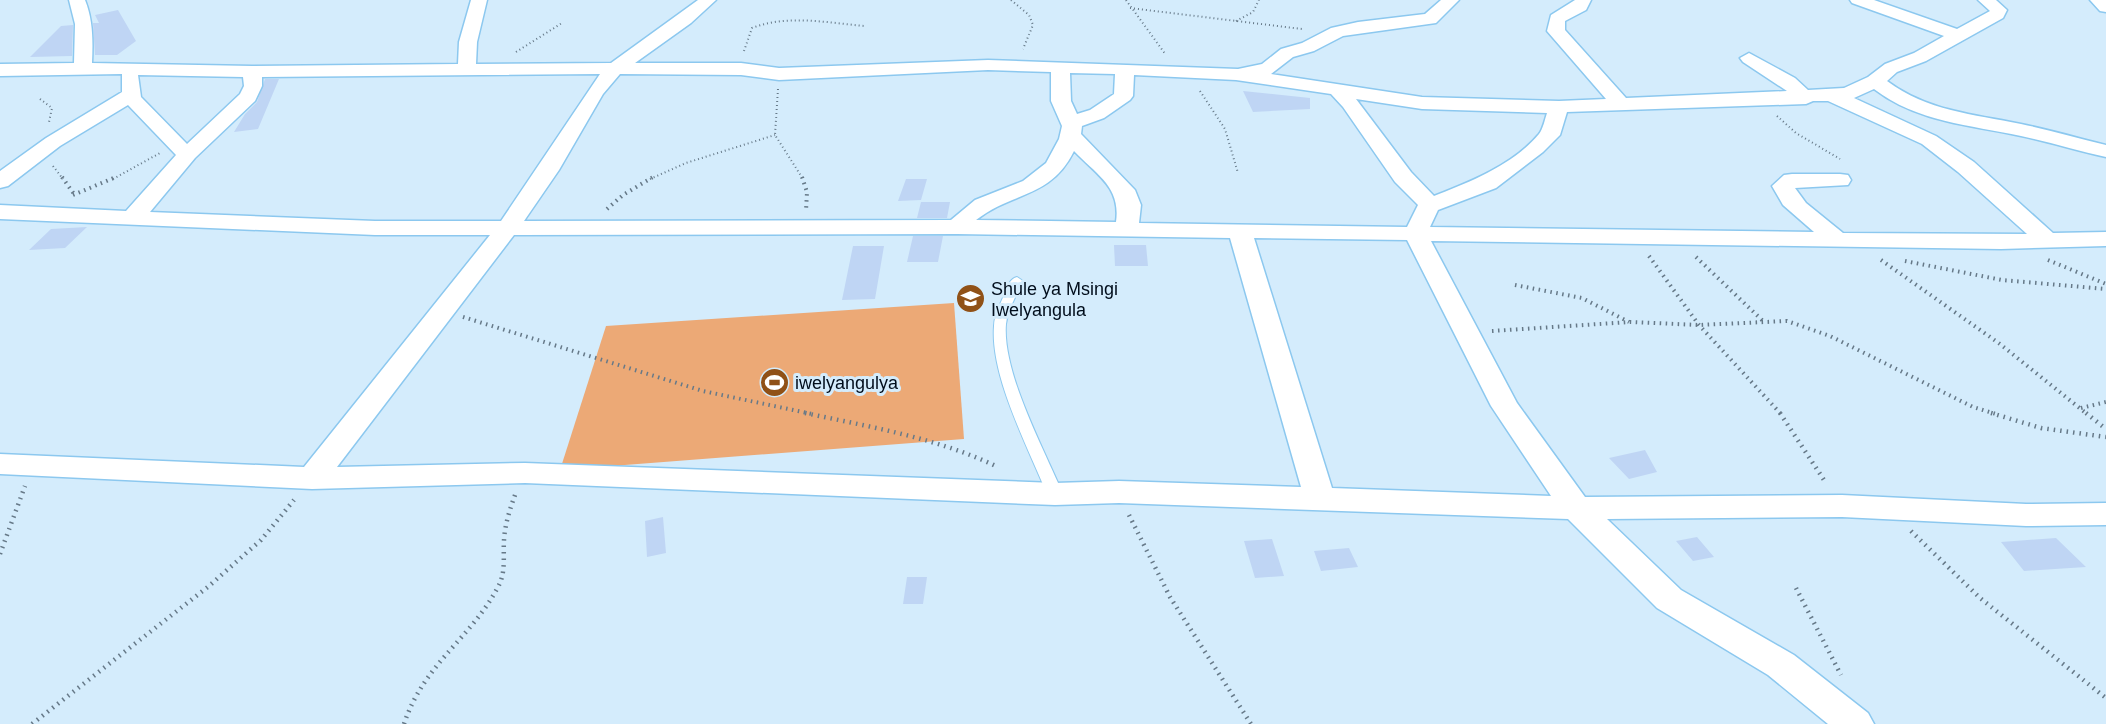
<svg xmlns="http://www.w3.org/2000/svg" width="2106" height="724" viewBox="0 0 2106 724" font-family="Helvetica,sans-serif">
<rect width="100%" height="100%" fill="#d4ecfc"/>
<path fill="#eca976" d="M954,303L964,439L560,470L606,326Z"/>
<path fill="#bfd5f4" d="M118,10L136,41L117,55H95L93,23H99L95,15Z
M73,25L72,56L30,57L61,26Z
M279,79L258,129L234,132L245,114L257,102L265,79Z
M1243,91L1310,98V109L1253,112Z
M906,179H927L921,200L898,201Z
M921,202H950L947,218H917Z
M87,227L65,248L29,250L51,229Z
M913,236H943L938,262H907Z
M1114,245H1146L1148,266H1115Z
M853,246H884L875,299L842,300Z
M1645,450L1657,472L1629,479L1609,458Z
M663,517L666,553L647,557L645,521Z
M1697,537L1714,557L1693,561L1676,541Z
M2056,538L2086,567L2024,571L2001,542Z
M1272,539L1284,576L1255,578L1244,541Z
M1349,548L1358,567L1321,571L1314,551Z
M907,577H927L923,604H903Z"/>
<g fill="none" stroke-linecap="round" stroke-linejoin="round">
<defs>
<path id="lane" d="M1017,277L1023,281C1017,294 1008,309 1006,324C1002,372 1044,449 1063,494L1060,498H1050L1047,494C1028,447 990,376 994,326C994,315 1000,305 1004,295C1007,288 1009,279 1017,277Z"/>
<path id="street" d="M69,0H85C93,20 93,41 92,63L252,66L458,64L459,42L471,0H487L477,42L476,64L611,63L698,0H716L691,23L635,63H741L779,68L988,60L1238,69L1262,64L1281,49L1302,43L1331,28L1358,22L1425,14L1441,0H1459L1436,23L1343,36L1314,51L1293,57L1271,74L1422,97L1559,101L1606,99L1547,31L1551,15L1575,0H1591L1586,10L1565,21V30L1626,98L1787,91L1743,62L1740,58L1749,53L1795,78L1808,90L1844,88L1868,77L1885,64L1914,53L1944,36L1852,3L1850,0H1874L1957,29L1990,11L1978,0H1996L2007,10L2003,18L1926,61L1897,72L1887,81C1927,111 1973,114 2021,124C2050,130 2078,138 2106,145V157C2078,151 2050,142 2021,136C1970,125 1917,122 1874,89L1854,98L1936,136L1974,162L2053,233L2106,232V246L2001,249L1431,241L1517,403L1585,497L1842,495L2026,504L2106,503V525L2026,526L1842,517L1607,519L1681,590L1794,655L1868,713L1874,724H1828L1768,675L1657,608L1568,519L1119,503L1055,505L525,483L312,489L0,474V454L304,467L490,235H375L0,219V205L126,211L176,155L128,105L60,146L8,186L0,188V171L46,138L122,92V74L0,76V64L74,63L75,24ZM988,70L1051,72V101L1062,126L1059,139L1046,163L1023,181L975,200L951,220L524,221L559,170L603,94L620,74L741,75L779,80ZM1070,73L1115,74L1114,94L1090,110L1077,114L1071,101ZM600,74L501,221H375L150,212L195,158L255,101L262,86V77ZM138,75L243,77L244,86L240,94L187,144L141,97ZM1134,75L1236,80L1331,94L1343,107L1395,182L1418,205L1407,227L1139,223L1141,205L1135,190L1081,134L1082,126L1104,118L1130,100L1133,96ZM1356,99L1422,109L1547,113C1545,119 1543,129 1539,134C1513,165 1470,182 1434,196L1411,172ZM1813,101H1828L1922,144L1958,172L2027,234L1843,233L1806,203L1795,188L1848,185L1851,180L1848,175L1840,174H1792L1784,175L1772,186L1783,205L1814,232L1430,227L1438,210L1496,188L1543,152L1560,135L1567,112L1806,104ZM1074,151C1097,175 1121,187 1116,222L976,220C1013,191 1050,199 1074,151ZM957,234L1230,238L1301,487L1119,481L1055,483L525,463L337,467L514,235ZM1254,238L1407,240L1491,406L1551,496L1332,488Z
M2090,0H2106V12L2100,11Z"/>
</defs>
<use href="#lane" stroke="#8cc8ef" stroke-width="2"/>
<use href="#street" stroke="#8cc8ef" stroke-width="3"/>
<path stroke="#667988" stroke-width="2" stroke-dasharray="1 3" stroke-linecap="butt" d="M1011,0L1029,15L1033,25L1023,49
M1126,0L1166,55
M1130,8L1302,29
M1236,21L1253,12L1259,0
M744,51L752,28C788,14 828,23 865,26
M516,52L562,23
M778,89L775,135L803,179
M1200,91L1225,129L1238,173
M40,99L52,108L49,122
M1777,116L1796,133L1840,159
M53,166L63,179
M113,179L160,153
M650,179L686,163L775,135"/>
<path stroke="#667988" stroke-width="4" stroke-dasharray="1.5 4.5" stroke-linecap="butt" d="M62,177L74,194
M802,177L807,192L806,211
M73,195L116,177
M607,209L623,195L653,177
M1649,256L1699,325L1781,414
M1696,257L1763,321
M1881,260L2000,344L2087,414
M2048,260L2106,284
M1905,261L2002,280L2106,289
M1515,285L1582,298L1629,322
M463,317L703,391L812,414
M1492,331L1630,322L1699,325L1787,321L1830,336L1973,407L1996,414
M2081,408L2106,402"/>
<path stroke="#667988" stroke-width="4.5" stroke-dasharray="1.5 5" stroke-linecap="butt" d="M805,413C871,427 937,438 998,467
M1780,413L1826,483
M1991,413L2041,428L2106,437
M2086,413L2106,429
M1129,515L1170,597L1251,724
M1911,531L1980,598L2106,698
M0,554L25,486
M1796,588L1841,675
M32,724L209,586L261,540L294,500
M404,724C424,663 472,638 499,585C506,571 503,555 504,540C505,524 510,509 515,495"/>
<use href="#lane" fill="#fff" fill-rule="evenodd"/>
<use href="#street" fill="#fff" fill-rule="evenodd"/>
</g>
<defs>
<symbol id="school-disc" viewBox="-11 -11 22 22"><circle r="9.5" fill="#905117" stroke="#d4ecfc"/><path d="M0-5L7-2L0 1L-7-2ZM-4 1L0 2.5L4 1V4Q0 6-4 4Z" fill="#fff"/></symbol>
<symbol id="stadium-disc" viewBox="-11 -11 22 22"><circle r="9.5" fill="#905117" stroke="#d4ecfc"/><path d="M0-5a6.5 5 0 1 0 0 10a6.5 5 0 1 0 0-10ZM-3.5-1.8h7v3.6h-7Z" fill="#fff"/></symbol>
</defs>
<g fill-rule="evenodd">
<use href="#school-disc" x="954" y="282" width="33" height="33"/>
<use href="#stadium-disc" x="758" y="366" width="33" height="33"/>
</g>
<g text-anchor="middle" dominant-baseline="central" stroke-width="6" stroke-linejoin="round" paint-order="stroke">
<g font-size="18" fill="#000d1b" stroke="#d4ecfc" text-anchor="start">
<text x="991" y="289">Shule ya Msingi<tspan x="991" dy="21">Iwelyangula</tspan></text>
<text x="795" y="383">iwelyangulya</text>
</g>
</g>
</svg>
